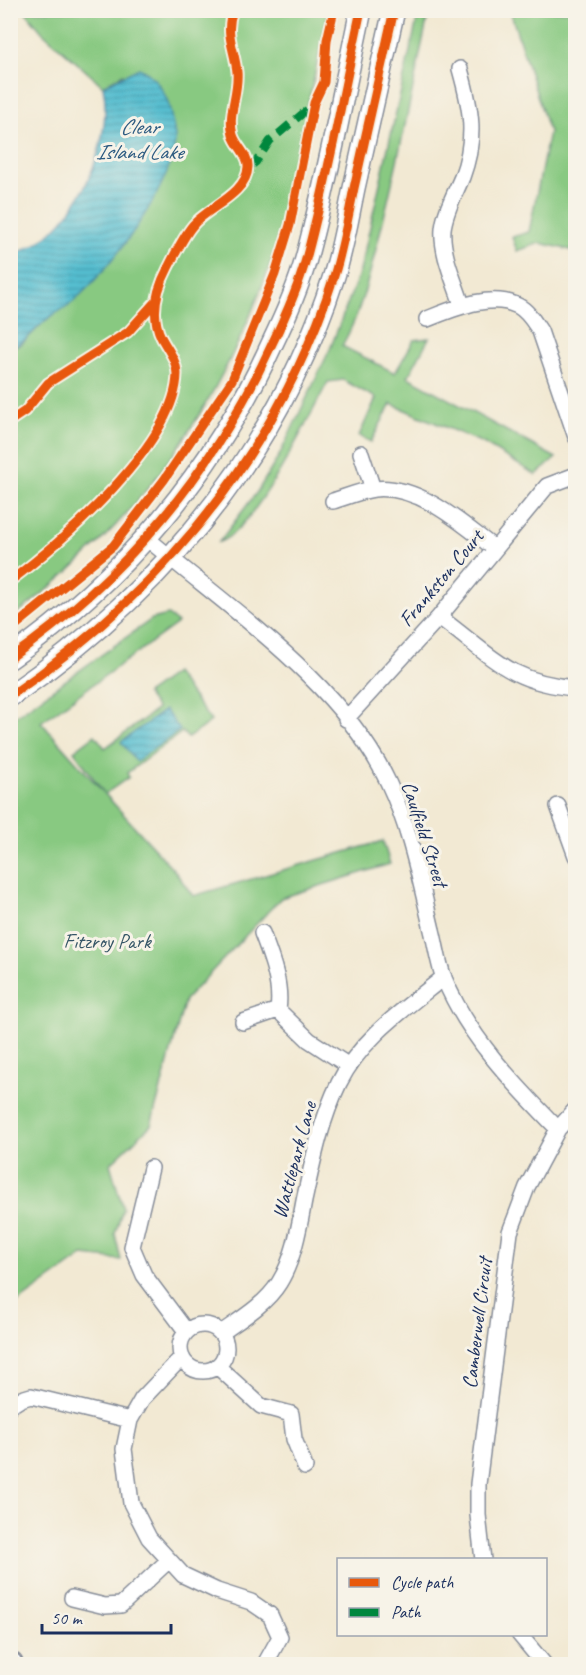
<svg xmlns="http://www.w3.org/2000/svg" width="586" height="1675" viewBox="0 0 586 1675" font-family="Caveat,sans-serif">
<defs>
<pattern id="water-rules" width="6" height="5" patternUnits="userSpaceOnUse" patternTransform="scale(1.5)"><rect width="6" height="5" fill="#54bed0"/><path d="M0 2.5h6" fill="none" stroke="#459bac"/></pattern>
</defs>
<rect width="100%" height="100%" fill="#f7f3e8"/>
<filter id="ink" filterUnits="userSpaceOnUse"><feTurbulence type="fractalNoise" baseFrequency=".0167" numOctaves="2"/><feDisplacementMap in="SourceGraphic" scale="12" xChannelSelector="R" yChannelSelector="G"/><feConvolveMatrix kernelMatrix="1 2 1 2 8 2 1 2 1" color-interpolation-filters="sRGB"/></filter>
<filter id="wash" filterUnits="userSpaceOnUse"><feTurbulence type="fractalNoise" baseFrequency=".008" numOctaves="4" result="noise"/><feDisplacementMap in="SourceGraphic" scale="24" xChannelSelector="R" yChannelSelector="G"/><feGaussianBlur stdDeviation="1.35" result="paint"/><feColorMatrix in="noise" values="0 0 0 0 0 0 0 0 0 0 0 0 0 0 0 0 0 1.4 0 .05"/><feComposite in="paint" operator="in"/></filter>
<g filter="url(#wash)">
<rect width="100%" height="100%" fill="#f2e9d3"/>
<path fill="#88c981" stroke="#527c70" stroke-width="1.5" d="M25,11H329L275,251C223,403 141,523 11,618L10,347L20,345L46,320L75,300L111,261L142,216L123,74L103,86L42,32Z
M419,11H429C414,82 400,154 382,225C372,265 363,309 342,346L395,373L414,340L429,338L408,377L556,458L536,475L483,443L391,404L371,442L359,436L376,398L343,380L328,382C309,416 255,531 219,542L257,492L278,458L330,349L360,271Z
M510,11H575V251L540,243L517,251L512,237L529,232L549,132Z
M168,615L178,623L41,722L104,793L74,751L95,735L105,748L157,709L146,694L175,673L211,721L188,738L182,732L127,773L129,777L105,794L174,870L193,896L383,841L390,864L281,898L185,1000L151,1125L110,1164L123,1208L115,1234L121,1260L83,1256L11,1307L10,720L152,619Z"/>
<path fill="url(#water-rules)" stroke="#387697" stroke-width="1.5" d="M139,68C157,76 168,96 171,115C172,123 176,134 175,142C169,191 112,266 76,299C68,307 56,312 46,320C34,330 26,343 11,347V254C73,241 115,144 103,86Z
M165,710L180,730L136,761L121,742Z"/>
</g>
<g filter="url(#ink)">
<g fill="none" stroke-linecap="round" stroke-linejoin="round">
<defs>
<path id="street" d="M460,69C471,108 477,137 462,177C455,194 445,211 443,229C441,254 455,282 462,305
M427,319C453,309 491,292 518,306C528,311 534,322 540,331L576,437
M361,453L373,489
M333,501C346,497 360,491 374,489C418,484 460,522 494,548
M148,539C229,609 341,682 388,782C410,828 420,880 432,930C436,945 438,963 444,978C468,1037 514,1084 558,1129
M439,617C490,654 508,683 576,688
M346,719L439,617L547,486L576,475
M558,806L576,856
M262,933C271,957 282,984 278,1010L309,1040L349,1066
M243,1022L278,1010
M151,1168L132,1247L144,1275L186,1331
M180 1348a23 23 0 1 1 46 0a23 23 0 1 1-46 0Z
M221,1333C241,1319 266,1304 279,1283C294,1259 299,1228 304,1201C313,1160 321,1120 339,1083C361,1038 406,1008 444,977
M182,1357L142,1399L130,1420L124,1449L131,1503L149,1538L183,1575L217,1591L251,1602L270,1615L280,1637L265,1664
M217,1366L261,1406L291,1414L294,1439L305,1467
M10,1406L21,1399L31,1396L130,1420
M483,1560L478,1515V1484L510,1232L527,1187L558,1129L576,1109
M72,1598L105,1606L121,1605L169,1560
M519,1634L544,1664"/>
<path id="secondary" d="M10,658C125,578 214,471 272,344C285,317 298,288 306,259C328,178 343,93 361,10
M10,696C162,591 277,454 334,276C343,248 348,217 354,188C367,129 381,70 394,10"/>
<path id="primary" d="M10,1664H11"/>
</defs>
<use href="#street" stroke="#868c98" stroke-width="18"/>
<use href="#secondary" stroke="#868c98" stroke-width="24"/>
<use href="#primary" stroke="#868c98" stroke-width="26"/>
<use href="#street" stroke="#fff" stroke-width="15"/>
<use href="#secondary" stroke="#fff" stroke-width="21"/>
<use href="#primary" stroke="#fff" stroke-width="22"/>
<path stroke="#00873e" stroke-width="8" stroke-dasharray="15 8" stroke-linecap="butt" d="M248,168L256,162L270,141L314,104"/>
<defs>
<path id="cycleway" d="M10,421L25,411L48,383L128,332L155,302
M10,581C62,543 176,442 177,374C177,360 167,349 161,337C150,314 157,289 168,268C175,254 183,237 193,225C208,207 247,194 248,167C249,155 236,146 233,135C227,114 239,93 237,72C235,50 224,33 233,10
M10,630L113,546L164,480L232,380L275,274L290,225L314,103L324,82L327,40L334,10
M10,658C125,578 214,471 272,344C285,317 298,288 306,259C328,178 343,93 361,10
M10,696C162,591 277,454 334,276C343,248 348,217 354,188C367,129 381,70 394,10"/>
</defs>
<use href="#cycleway" stroke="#f7f3e8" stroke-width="13"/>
<use href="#cycleway" stroke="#e8590c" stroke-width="9"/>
</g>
</g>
<g text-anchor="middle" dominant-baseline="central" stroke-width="6" stroke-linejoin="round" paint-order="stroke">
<g font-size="21" fill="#1b2f5e" stroke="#f7f3e8">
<text transform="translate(441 578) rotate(-50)">Frankston Court</text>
<text transform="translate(425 834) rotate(72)">Caulfield Street</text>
<text transform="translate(294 1160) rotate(-75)">Wattlepark Lane</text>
<text transform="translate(477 1323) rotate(-83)">Camberwell Circuit</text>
</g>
<g font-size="21" fill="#365667" stroke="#f7f3e8">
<text x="107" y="941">Fitzroy Park</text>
</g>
<g font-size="22" font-style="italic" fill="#2c5a80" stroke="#f7f3e8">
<text x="139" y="127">Clear<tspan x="139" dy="25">Island Lake</tspan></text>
</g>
</g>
<rect width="586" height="1675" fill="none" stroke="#f7f3e8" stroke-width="36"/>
<rect x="337" y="1558" width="210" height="78" fill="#f7f3e8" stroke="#9fa5b1" stroke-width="1.5"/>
<rect x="349" y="1578" width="30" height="9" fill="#e8590c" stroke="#9fa5b1" stroke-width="1.5"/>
<text x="391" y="1588" font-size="18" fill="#1b2f5e">Cycle path</text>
<rect x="349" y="1608" width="30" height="9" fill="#00873e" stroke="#9fa5b1" stroke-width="1.5"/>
<text x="391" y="1618" font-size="18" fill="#1b2f5e">Path</text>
<path d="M42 1624v9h129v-9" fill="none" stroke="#1b2f5e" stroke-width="3"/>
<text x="51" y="1624" font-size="18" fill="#1b2f5e" stroke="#f7f3e8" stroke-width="4.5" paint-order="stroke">50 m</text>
</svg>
